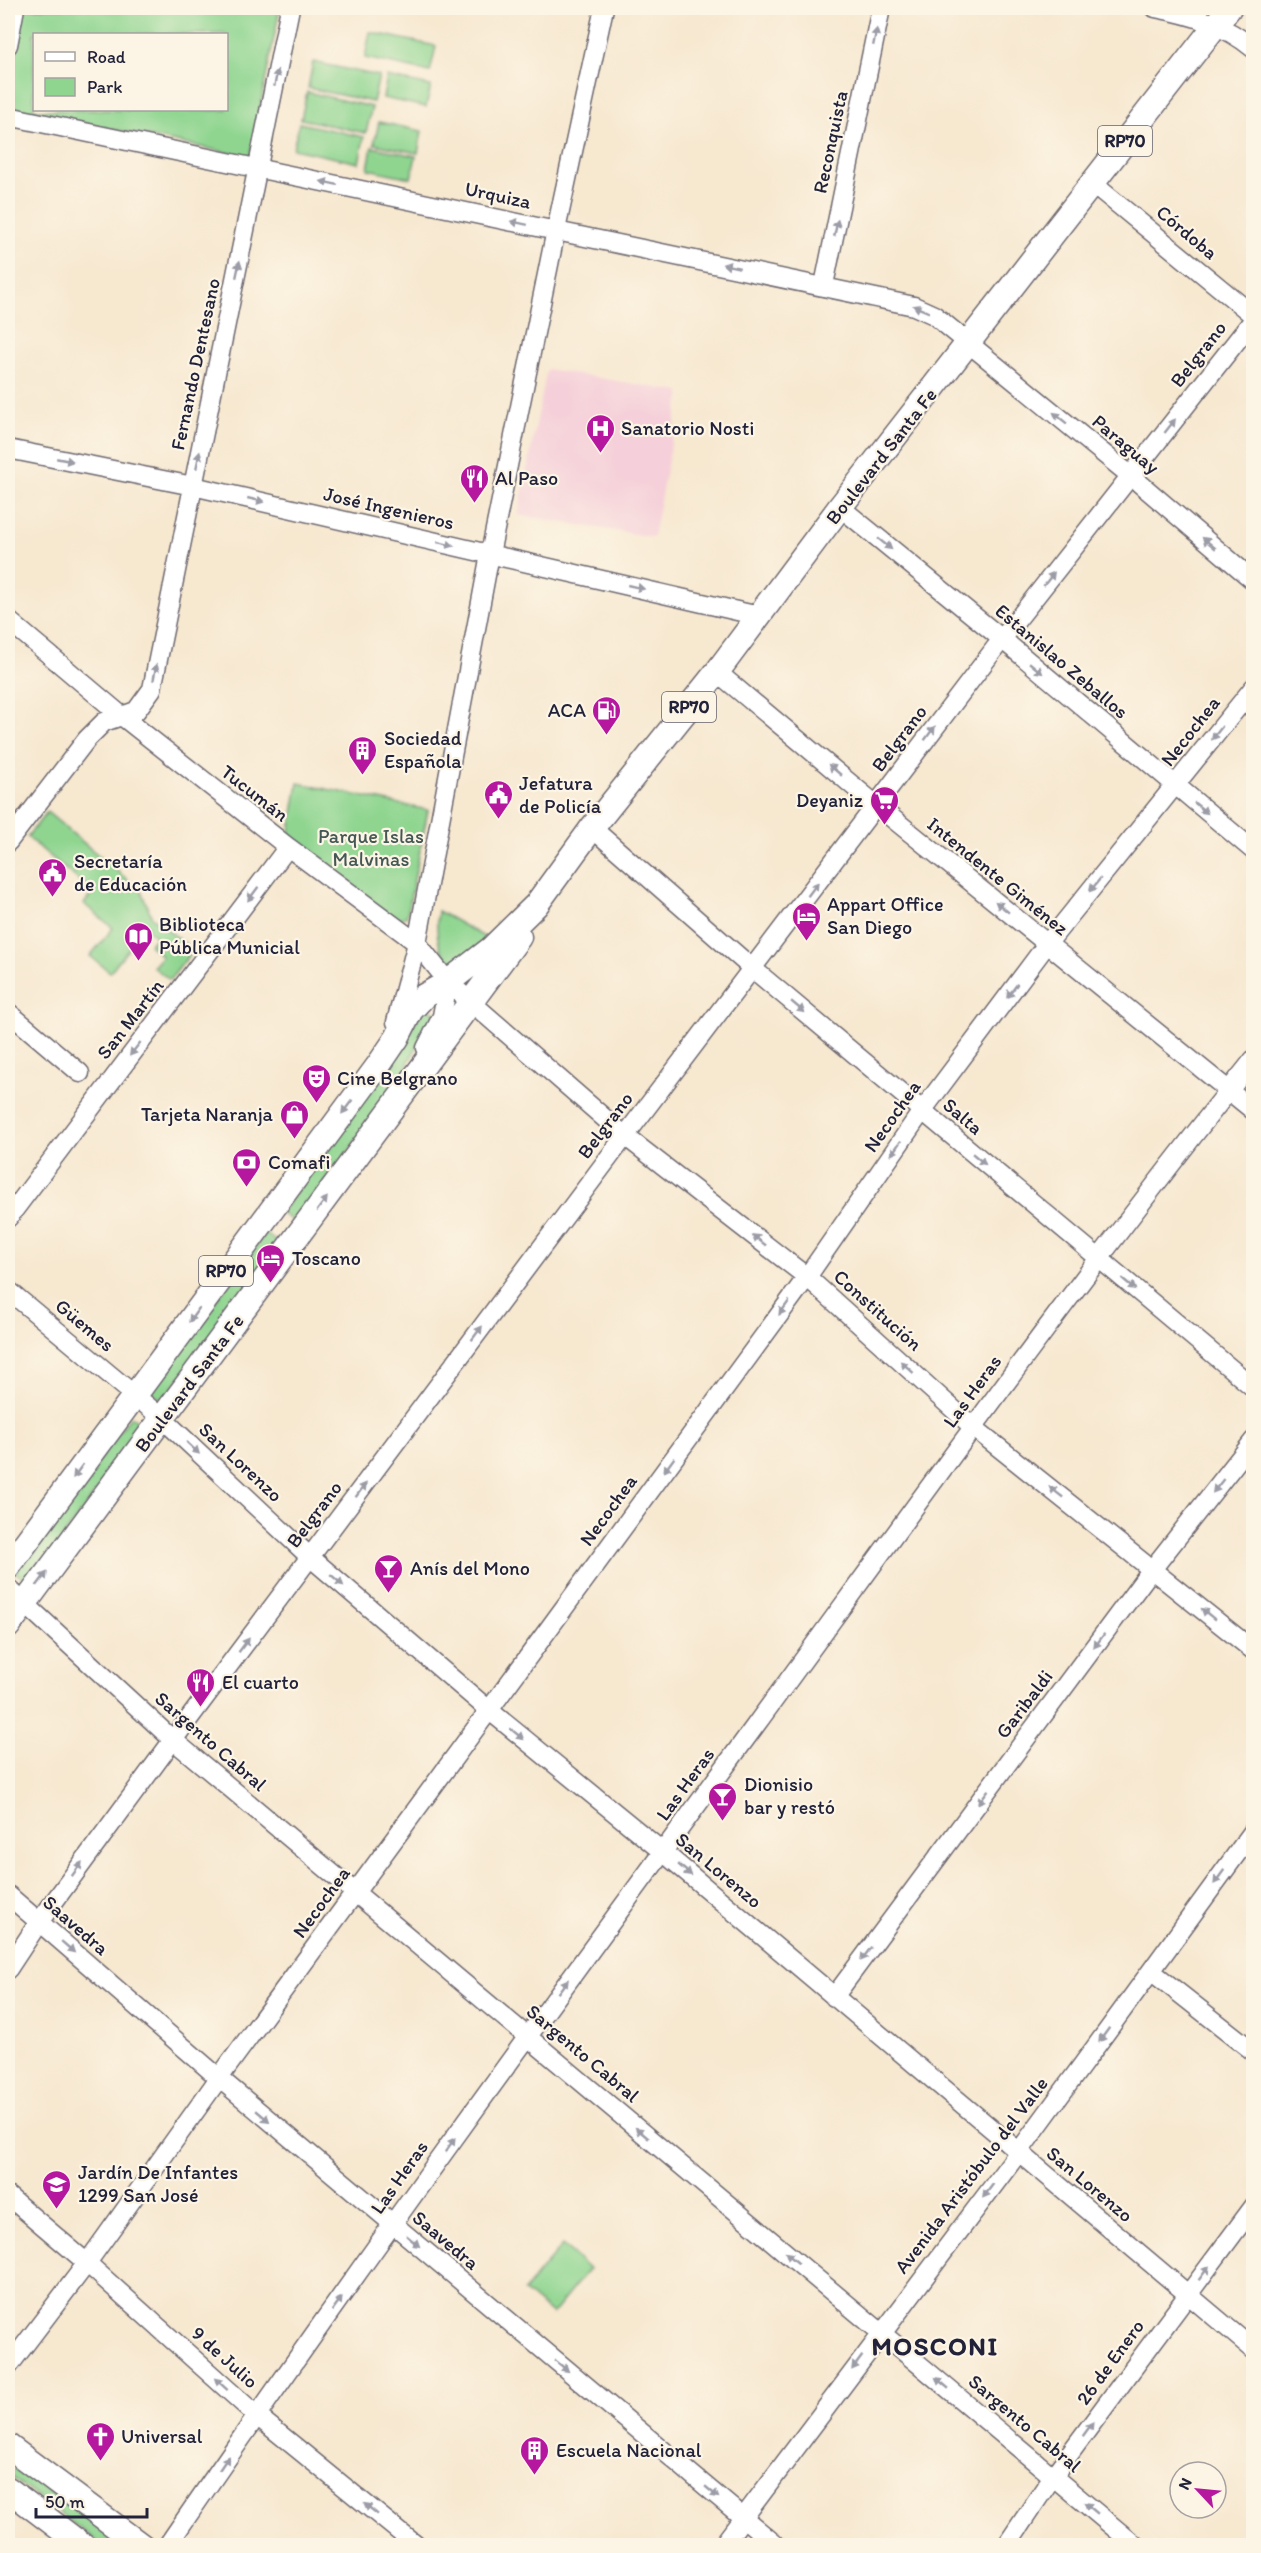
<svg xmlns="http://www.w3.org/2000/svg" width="1261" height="2553" viewBox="0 0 1261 2553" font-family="Itim,sans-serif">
<rect width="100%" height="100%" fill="#fcf5e5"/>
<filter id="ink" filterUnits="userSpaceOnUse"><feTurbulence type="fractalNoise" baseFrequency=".0167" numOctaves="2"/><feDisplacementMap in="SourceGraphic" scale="12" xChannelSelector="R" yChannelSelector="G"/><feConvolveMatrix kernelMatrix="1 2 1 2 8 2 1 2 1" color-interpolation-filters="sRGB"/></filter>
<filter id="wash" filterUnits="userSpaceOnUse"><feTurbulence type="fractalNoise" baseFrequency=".008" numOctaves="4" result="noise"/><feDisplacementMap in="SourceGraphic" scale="24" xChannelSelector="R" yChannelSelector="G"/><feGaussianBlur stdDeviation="1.35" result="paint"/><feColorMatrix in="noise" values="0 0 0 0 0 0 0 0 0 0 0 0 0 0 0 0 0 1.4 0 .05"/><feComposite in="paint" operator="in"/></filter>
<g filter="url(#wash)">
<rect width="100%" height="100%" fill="#f7e8d0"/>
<path fill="#f5cfd9" d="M547,369L681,392L653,537L518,515Z"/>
<path fill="#8fd590" stroke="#587c66" stroke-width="1.5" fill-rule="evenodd" d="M24,8H280L250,157L8,108V88ZM34,34H226V110H34Z
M370,32L436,46L430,72L365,58Z
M313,62L379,76L373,102L308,88Z
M387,77L431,86L426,107L383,98Z
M307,92L372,107L366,133L301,119Z
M379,122L422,131L418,153L374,144Z
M299,123L364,137L359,163L293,149Z
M372,147L416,156L411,178L368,169Z
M298,783L428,810L407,916L396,921L288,844Z
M47,812L141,891L152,917L193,950L170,980L153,967L162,956L149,945L156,937L145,928L110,972L90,956L113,928L84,904L93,892L27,837Z
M438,911L488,939C480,945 469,956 460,959C435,966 436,926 438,911Z
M425,1008L434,1011L435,1016L408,1063L405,1075L295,1223L281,1213Z
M265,1233L279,1244L163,1400L149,1390Z
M131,1416L145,1426L29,1583L15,1572Z
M562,2245L589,2269L552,2314L524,2291Z
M8,2459L122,2545H102L8,2475Z"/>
</g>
<g filter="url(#ink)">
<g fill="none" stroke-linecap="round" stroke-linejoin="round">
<defs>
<path id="minor" d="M1155,8C1192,15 1224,24 1254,49
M8,45L15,8
M8,116L914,306L934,315L1131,476L1254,581
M1092,183L1254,316
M824,285L881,8
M8,449L193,486L759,616
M840,507L1002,639L1254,851
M8,620L123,717L288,847L417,943L448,982L625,1136L807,1277L973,1427L1254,1651
M717,672L876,805L1254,1111
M592,828L753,969L1254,1388
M8,842L87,739L104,722L136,711L152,689L290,8
M8,1012L80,1073
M396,1022L417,943L490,554L556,230L604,8
M426,1048L442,1016L448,982
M8,1218L288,847
M8,1290L163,1419L310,1557L490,1711L663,1852L1254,2350
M8,1588L173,1740L1136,2546
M8,1895L219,2078L777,2546
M8,1969L39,1922L173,1740L625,1136L1002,639L1254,319
M1151,1971L1254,2052
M834,1997L1146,1577L1254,1440
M8,2196L87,2263L256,2415L417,2546
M8,2367L87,2263L219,2078L807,1277L922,1111L1047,944L1254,687
M167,2546C357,2268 556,1997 755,1726C919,1502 1080,1276 1254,1059
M722,2546L1018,2153L1254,1830
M1006,2546L1053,2476L1254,2206"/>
<path id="major" d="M8,1567L378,1066L397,1038L411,1010L424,996L448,982L491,949L536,905L592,828L717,672L840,507L1229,8
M8,1626L519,937
M8,2446L142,2546
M8,2489L83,2546"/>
</defs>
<use href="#minor" stroke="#6d676f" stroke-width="21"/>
<use href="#major" stroke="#6d676f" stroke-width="27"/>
<use href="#minor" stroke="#fff" stroke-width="18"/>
<use href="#major" stroke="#fff" stroke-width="24"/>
</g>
<defs><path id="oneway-solid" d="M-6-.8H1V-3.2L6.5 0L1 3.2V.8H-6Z" transform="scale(1.5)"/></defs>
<g fill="#9c9ca7">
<use href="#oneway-solid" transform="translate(875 37) rotate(-78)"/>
<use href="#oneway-solid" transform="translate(276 78) rotate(-79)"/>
<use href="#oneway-solid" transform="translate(329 183) rotate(-168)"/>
<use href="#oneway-solid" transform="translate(519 223) rotate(-168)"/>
<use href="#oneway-solid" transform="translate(836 228) rotate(-78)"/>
<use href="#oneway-solid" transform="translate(731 266) rotate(-168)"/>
<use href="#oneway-solid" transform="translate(238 269) rotate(-78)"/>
<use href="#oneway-solid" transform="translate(921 309) rotate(-157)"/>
<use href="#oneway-solid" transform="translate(1060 418) rotate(-141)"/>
<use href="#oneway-solid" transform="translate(1170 426) rotate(-52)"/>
<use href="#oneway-solid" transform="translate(65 460) rotate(11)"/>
<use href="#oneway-solid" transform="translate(198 460) rotate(-78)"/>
<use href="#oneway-solid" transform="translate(256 500) rotate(13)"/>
<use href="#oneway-solid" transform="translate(1209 543) rotate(-140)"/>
<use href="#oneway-solid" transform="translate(446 544) rotate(13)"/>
<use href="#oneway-solid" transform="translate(885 544) rotate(39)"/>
<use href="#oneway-solid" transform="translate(1049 579) rotate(-52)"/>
<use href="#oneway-solid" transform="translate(636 587) rotate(13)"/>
<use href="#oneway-solid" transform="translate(1036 668) rotate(40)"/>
<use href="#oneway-solid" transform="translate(155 672) rotate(-79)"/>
<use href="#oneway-solid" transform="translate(930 733) rotate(-53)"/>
<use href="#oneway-solid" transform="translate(1217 733) rotate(128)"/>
<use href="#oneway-solid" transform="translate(835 770) rotate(-140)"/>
<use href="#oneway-solid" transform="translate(1201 808) rotate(39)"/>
<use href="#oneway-solid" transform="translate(1095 885) rotate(129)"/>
<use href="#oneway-solid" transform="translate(813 889) rotate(-53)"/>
<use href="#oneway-solid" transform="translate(253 894) rotate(127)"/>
<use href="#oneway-solid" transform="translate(1002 907) rotate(-141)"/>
<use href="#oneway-solid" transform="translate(1012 991) rotate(127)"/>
<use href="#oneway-solid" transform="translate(798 1007) rotate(40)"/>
<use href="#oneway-solid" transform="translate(135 1049) rotate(128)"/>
<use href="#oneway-solid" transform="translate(347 1107) rotate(127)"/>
<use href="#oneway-solid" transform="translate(896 1148) rotate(125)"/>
<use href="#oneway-solid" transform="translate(979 1159) rotate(40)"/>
<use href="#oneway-solid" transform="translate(322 1204) rotate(-53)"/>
<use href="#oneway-solid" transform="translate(759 1240) rotate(-142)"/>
<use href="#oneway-solid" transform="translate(1129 1284) rotate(40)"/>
<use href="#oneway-solid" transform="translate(784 1308) rotate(126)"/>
<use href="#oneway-solid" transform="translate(194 1315) rotate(126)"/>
<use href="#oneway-solid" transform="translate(477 1333) rotate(-53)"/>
<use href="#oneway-solid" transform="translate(907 1367) rotate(-138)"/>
<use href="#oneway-solid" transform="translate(193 1448) rotate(43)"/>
<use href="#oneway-solid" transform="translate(669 1465) rotate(126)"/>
<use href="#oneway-solid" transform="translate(78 1471) rotate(126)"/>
<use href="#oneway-solid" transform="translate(1218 1486) rotate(128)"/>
<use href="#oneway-solid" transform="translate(361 1490) rotate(-53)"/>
<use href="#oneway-solid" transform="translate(1056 1492) rotate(-142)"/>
<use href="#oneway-solid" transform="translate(42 1579) rotate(-53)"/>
<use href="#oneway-solid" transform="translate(337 1580) rotate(41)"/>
<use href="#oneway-solid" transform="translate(1208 1614) rotate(-141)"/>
<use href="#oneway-solid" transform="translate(1099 1641) rotate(127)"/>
<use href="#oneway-solid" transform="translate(244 1645) rotate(-53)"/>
<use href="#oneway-solid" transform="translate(517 1734) rotate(39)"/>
<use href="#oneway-solid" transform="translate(983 1797) rotate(127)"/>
<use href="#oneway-solid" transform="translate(77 1869) rotate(-54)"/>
<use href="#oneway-solid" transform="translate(685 1870) rotate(40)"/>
<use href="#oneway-solid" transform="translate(1219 1877) rotate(126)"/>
<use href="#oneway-solid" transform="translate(68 1947) rotate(41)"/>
<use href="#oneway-solid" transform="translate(866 1954) rotate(127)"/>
<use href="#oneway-solid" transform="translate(563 1986) rotate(-53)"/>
<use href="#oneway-solid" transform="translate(1104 2035) rotate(126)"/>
<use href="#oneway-solid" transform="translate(263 2116) rotate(40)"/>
<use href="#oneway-solid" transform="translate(642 2133) rotate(-140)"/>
<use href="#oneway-solid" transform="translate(450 2145) rotate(-55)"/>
<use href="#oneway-solid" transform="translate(988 2191) rotate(127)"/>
<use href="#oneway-solid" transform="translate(413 2241) rotate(40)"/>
<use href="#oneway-solid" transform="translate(792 2258) rotate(-140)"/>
<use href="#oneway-solid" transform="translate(1204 2273) rotate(-53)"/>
<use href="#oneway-solid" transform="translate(337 2304) rotate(-54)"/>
<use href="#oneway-solid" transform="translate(857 2363) rotate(127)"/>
<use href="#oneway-solid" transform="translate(562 2366) rotate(40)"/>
<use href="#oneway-solid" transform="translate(942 2383) rotate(-140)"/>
<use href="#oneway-solid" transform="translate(221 2384) rotate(-138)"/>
<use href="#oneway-solid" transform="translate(1088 2429) rotate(-54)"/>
<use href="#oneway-solid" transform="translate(224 2463) rotate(-56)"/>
<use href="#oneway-solid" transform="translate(712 2492) rotate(40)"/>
<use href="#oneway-solid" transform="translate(1091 2508) rotate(-140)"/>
<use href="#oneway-solid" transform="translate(371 2509) rotate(-141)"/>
</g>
</g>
<defs>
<symbol id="hospital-pin" viewBox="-11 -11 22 30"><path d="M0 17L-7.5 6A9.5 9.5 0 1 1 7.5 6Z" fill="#b5179e" stroke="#fcf5e5"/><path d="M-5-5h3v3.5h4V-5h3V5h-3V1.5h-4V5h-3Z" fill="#fff"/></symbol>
<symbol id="restaurant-pin" viewBox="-11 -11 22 30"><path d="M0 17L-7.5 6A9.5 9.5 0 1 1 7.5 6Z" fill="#b5179e" stroke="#fcf5e5"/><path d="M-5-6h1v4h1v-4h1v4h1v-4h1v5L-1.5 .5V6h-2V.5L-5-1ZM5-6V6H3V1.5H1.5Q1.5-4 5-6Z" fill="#fff"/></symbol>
<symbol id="fuel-pin" viewBox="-11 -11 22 30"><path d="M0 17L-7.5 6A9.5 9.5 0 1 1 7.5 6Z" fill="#b5179e" stroke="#fcf5e5"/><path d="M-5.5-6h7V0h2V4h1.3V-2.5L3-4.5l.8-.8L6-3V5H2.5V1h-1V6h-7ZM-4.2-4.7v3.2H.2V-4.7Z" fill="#fff"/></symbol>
<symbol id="building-pin" viewBox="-11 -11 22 30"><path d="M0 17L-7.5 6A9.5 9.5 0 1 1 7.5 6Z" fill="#b5179e" stroke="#fcf5e5"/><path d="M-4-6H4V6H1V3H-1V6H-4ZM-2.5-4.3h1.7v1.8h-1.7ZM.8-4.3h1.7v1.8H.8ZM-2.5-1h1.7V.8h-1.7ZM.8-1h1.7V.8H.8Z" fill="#fff"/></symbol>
<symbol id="civic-pin" viewBox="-11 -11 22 30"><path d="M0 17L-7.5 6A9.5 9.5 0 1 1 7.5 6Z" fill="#b5179e" stroke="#fcf5e5"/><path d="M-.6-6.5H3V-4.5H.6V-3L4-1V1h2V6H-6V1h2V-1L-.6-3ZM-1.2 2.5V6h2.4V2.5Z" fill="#fff"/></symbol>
<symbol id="supermarket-pin" viewBox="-11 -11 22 30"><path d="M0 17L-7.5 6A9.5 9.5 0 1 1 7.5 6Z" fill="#b5179e" stroke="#fcf5e5"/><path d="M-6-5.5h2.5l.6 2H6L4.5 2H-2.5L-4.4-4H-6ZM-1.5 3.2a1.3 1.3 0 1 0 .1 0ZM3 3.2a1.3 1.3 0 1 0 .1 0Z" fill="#fff"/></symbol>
<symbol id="hotel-pin" viewBox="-11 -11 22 30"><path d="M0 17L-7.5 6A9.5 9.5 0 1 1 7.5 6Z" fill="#b5179e" stroke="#fcf5e5"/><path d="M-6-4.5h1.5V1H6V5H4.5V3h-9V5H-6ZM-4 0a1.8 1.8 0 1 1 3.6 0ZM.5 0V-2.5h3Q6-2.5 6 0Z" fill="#fff"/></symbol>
<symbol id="library-pin" viewBox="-11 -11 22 30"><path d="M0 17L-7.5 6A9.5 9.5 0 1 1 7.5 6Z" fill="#b5179e" stroke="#fcf5e5"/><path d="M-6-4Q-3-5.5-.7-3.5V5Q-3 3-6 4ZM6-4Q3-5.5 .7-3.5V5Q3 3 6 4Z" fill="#fff"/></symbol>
<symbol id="theatre-pin" viewBox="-11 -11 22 30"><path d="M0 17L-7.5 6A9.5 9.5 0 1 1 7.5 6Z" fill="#b5179e" stroke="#fcf5e5"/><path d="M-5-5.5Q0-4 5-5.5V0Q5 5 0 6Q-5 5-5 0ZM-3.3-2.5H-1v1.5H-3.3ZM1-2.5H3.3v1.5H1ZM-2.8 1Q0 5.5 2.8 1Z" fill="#fff"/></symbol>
<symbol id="shop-pin" viewBox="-11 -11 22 30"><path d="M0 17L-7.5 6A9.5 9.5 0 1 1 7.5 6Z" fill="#b5179e" stroke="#fcf5e5"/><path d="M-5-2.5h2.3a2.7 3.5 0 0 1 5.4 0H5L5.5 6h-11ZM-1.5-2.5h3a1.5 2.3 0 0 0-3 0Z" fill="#fff"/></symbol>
<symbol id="bank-pin" viewBox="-11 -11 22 30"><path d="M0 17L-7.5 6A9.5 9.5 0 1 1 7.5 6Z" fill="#b5179e" stroke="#fcf5e5"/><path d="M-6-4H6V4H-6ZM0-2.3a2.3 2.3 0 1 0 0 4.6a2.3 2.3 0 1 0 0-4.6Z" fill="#fff"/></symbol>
<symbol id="bar-pin" viewBox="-11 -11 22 30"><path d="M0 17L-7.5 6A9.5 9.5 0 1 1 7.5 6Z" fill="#b5179e" stroke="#fcf5e5"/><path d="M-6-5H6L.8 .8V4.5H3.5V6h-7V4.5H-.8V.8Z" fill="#fff"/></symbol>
<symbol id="school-pin" viewBox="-11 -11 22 30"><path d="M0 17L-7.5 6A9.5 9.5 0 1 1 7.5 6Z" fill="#b5179e" stroke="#fcf5e5"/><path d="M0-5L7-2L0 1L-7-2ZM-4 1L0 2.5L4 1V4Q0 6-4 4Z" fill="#fff"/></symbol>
<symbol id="church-pin" viewBox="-11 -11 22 30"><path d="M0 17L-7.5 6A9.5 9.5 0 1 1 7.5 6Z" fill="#b5179e" stroke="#fcf5e5"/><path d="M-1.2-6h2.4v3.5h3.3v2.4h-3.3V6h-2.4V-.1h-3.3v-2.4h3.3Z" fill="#fff"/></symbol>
</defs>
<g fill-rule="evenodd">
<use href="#hospital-pin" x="584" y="412" width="33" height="45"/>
<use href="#restaurant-pin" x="458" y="462" width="33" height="45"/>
<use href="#fuel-pin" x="590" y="694" width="33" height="45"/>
<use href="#building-pin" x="346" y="734" width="33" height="45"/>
<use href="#civic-pin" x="482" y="778" width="33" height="45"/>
<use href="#supermarket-pin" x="868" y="784" width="33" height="45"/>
<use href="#civic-pin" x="36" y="856" width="33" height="45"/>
<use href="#hotel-pin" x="790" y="900" width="33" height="45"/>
<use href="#library-pin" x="122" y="920" width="33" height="45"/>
<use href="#theatre-pin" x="300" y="1062" width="33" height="45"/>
<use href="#shop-pin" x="278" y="1098" width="33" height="45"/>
<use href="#bank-pin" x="230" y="1146" width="33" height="45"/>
<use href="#hotel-pin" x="254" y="1242" width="33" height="45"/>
<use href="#bar-pin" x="372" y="1552" width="33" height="45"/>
<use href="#restaurant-pin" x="184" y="1666" width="33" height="45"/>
<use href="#bar-pin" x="706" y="1780" width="33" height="45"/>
<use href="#school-pin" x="40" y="2168" width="33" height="45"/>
<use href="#church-pin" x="84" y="2420" width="33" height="45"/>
<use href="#building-pin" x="518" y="2434" width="33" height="45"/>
</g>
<g text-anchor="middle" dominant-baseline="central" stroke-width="4.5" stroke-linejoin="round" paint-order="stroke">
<g fill="#fcf5e5" stroke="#63616e" stroke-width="1.5">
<rect x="1098" y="126" width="54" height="30" rx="4.5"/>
<rect x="662" y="692" width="54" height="30" rx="4.5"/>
<rect x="199" y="1256" width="54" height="30" rx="4.5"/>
</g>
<g font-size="18" font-weight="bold" fill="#22223b">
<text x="1125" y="141">RP70</text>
<text x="689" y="707">RP70</text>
<text x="226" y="1271">RP70</text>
</g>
<g font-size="20" fill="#22223b" stroke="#fcf5e5">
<text transform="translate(830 142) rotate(-78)">Reconquista</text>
<text transform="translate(498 195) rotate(12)">Urquiza</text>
<text transform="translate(1187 232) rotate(40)">Córdoba</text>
<text transform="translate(1198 354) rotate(-52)">Belgrano</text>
<text transform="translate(195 364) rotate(-78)">Fernando Dentesano</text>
<text transform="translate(1126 444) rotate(40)">Paraguay</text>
<text transform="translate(881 456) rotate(-52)">Boulevard Santa Fe</text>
<text transform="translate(389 508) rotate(13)">José Ingenieros</text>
<text transform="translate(1062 661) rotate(40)">Estanislao Zeballos</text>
<text transform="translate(1190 731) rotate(-52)">Necochea</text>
<text transform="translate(899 738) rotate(-53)">Belgrano</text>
<text transform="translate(255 793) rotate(38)">Tucumán</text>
<text transform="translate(998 876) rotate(39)">Intendente Giménez</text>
<text transform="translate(130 1019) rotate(-52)">San Martín</text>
<text transform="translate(892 1116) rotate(-55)">Necochea</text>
<text transform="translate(963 1116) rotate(40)">Salta</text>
<text transform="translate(605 1125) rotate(-53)">Belgrano</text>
<text transform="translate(878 1310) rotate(42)">Constitución</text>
<text transform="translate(85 1325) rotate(40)">Güemes</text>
<text transform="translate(189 1383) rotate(-53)">Boulevard Santa Fe</text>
<text transform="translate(972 1391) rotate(-54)">Las Heras</text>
<text transform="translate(241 1462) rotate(43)">San Lorenzo</text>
<text transform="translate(608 1510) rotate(-54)">Necochea</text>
<text transform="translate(314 1514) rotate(-53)">Belgrano</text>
<text transform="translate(1024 1704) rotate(-53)">Garibaldi</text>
<text transform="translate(211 1741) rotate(41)">Sargento Cabral</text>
<text transform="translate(685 1784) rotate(-54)">Las Heras</text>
<text transform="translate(719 1870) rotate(40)">San Lorenzo</text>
<text transform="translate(321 1902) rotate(-54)">Necochea</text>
<text transform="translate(76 1925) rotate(41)">Saavedra</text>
<text transform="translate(583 2053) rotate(40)">Sargento Cabral</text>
<text transform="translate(971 2175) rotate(-53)">Avenida Aristóbulo del Valle</text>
<text transform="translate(399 2177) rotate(-55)">Las Heras</text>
<text transform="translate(1090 2184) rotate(40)">San Lorenzo</text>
<text transform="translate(446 2240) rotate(40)">Saavedra</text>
<text transform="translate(225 2357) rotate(42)">9 de Julio</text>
<text transform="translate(1110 2362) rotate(-54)">26 de Enero</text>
<text transform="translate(1025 2423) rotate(40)">Sargento Cabral</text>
</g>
<g font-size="20" fill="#22223b" stroke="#fcf5e5" text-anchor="start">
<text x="621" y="428">Sanatorio Nosti</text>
<text x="495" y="478">Al Paso</text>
<text x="586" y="710" text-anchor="end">ACA</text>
<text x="384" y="738">Sociedad<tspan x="384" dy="23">Española</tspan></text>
<text x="519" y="783">Jefatura<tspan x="519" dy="23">de Policía</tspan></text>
<text x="863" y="800" text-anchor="end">Deyaniz</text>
<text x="74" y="861">Secretaría<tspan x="74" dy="23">de Educación</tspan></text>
<text x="827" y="904">Appart Office<tspan x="827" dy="23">San Diego</tspan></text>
<text x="159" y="924">Biblioteca<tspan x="159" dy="23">Pública Municial</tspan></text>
<text x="337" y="1078">Cine Belgrano</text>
<text x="273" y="1114" text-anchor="end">Tarjeta Naranja</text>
<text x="268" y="1162">Comafi</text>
<text x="292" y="1258">Toscano</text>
<text x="410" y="1568">Anís del Mono</text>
<text x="222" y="1682">El cuarto</text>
<text x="744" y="1784">Dionisio<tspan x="744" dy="23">bar y restó</tspan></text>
<text x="78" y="2172">Jardín De Infantes<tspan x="78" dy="23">1299 San José</tspan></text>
<text x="121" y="2436">Universal</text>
<text x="556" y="2450">Escuela Nacional</text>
</g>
<g font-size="20" fill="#435854" stroke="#fcf5e5">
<text x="371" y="836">Parque Islas<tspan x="371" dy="23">Malvinas</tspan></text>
</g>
<g font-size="26" font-weight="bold" letter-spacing="1.5" fill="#22223b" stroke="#fcf5e5">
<text x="935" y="2346">MOSCONI</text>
</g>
</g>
<rect width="1261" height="2553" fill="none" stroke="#fcf5e5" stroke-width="30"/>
<rect x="33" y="33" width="195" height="78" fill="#fcf5e5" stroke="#a5a1a1" stroke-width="1.5"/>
<rect x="45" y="52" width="30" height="9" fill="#ffffff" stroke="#a5a1a1" stroke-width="1.5"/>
<text x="87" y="63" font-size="18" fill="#22223b">Road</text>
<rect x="45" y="78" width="30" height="18" fill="#8fd590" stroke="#a5a1a1" stroke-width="1.5"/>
<text x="87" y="93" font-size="18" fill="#22223b">Park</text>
<g transform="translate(1198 2490) rotate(296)"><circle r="28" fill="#fcf5e5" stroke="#a5a1a1" stroke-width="1.5"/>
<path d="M0-4.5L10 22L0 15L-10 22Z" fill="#b5179e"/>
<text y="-9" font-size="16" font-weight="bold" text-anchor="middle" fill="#22223b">N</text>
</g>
<path d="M36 2508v9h111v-9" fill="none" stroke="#22223b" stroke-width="3"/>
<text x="45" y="2508" font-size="18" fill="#22223b" stroke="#fcf5e5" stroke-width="4.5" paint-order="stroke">50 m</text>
</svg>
